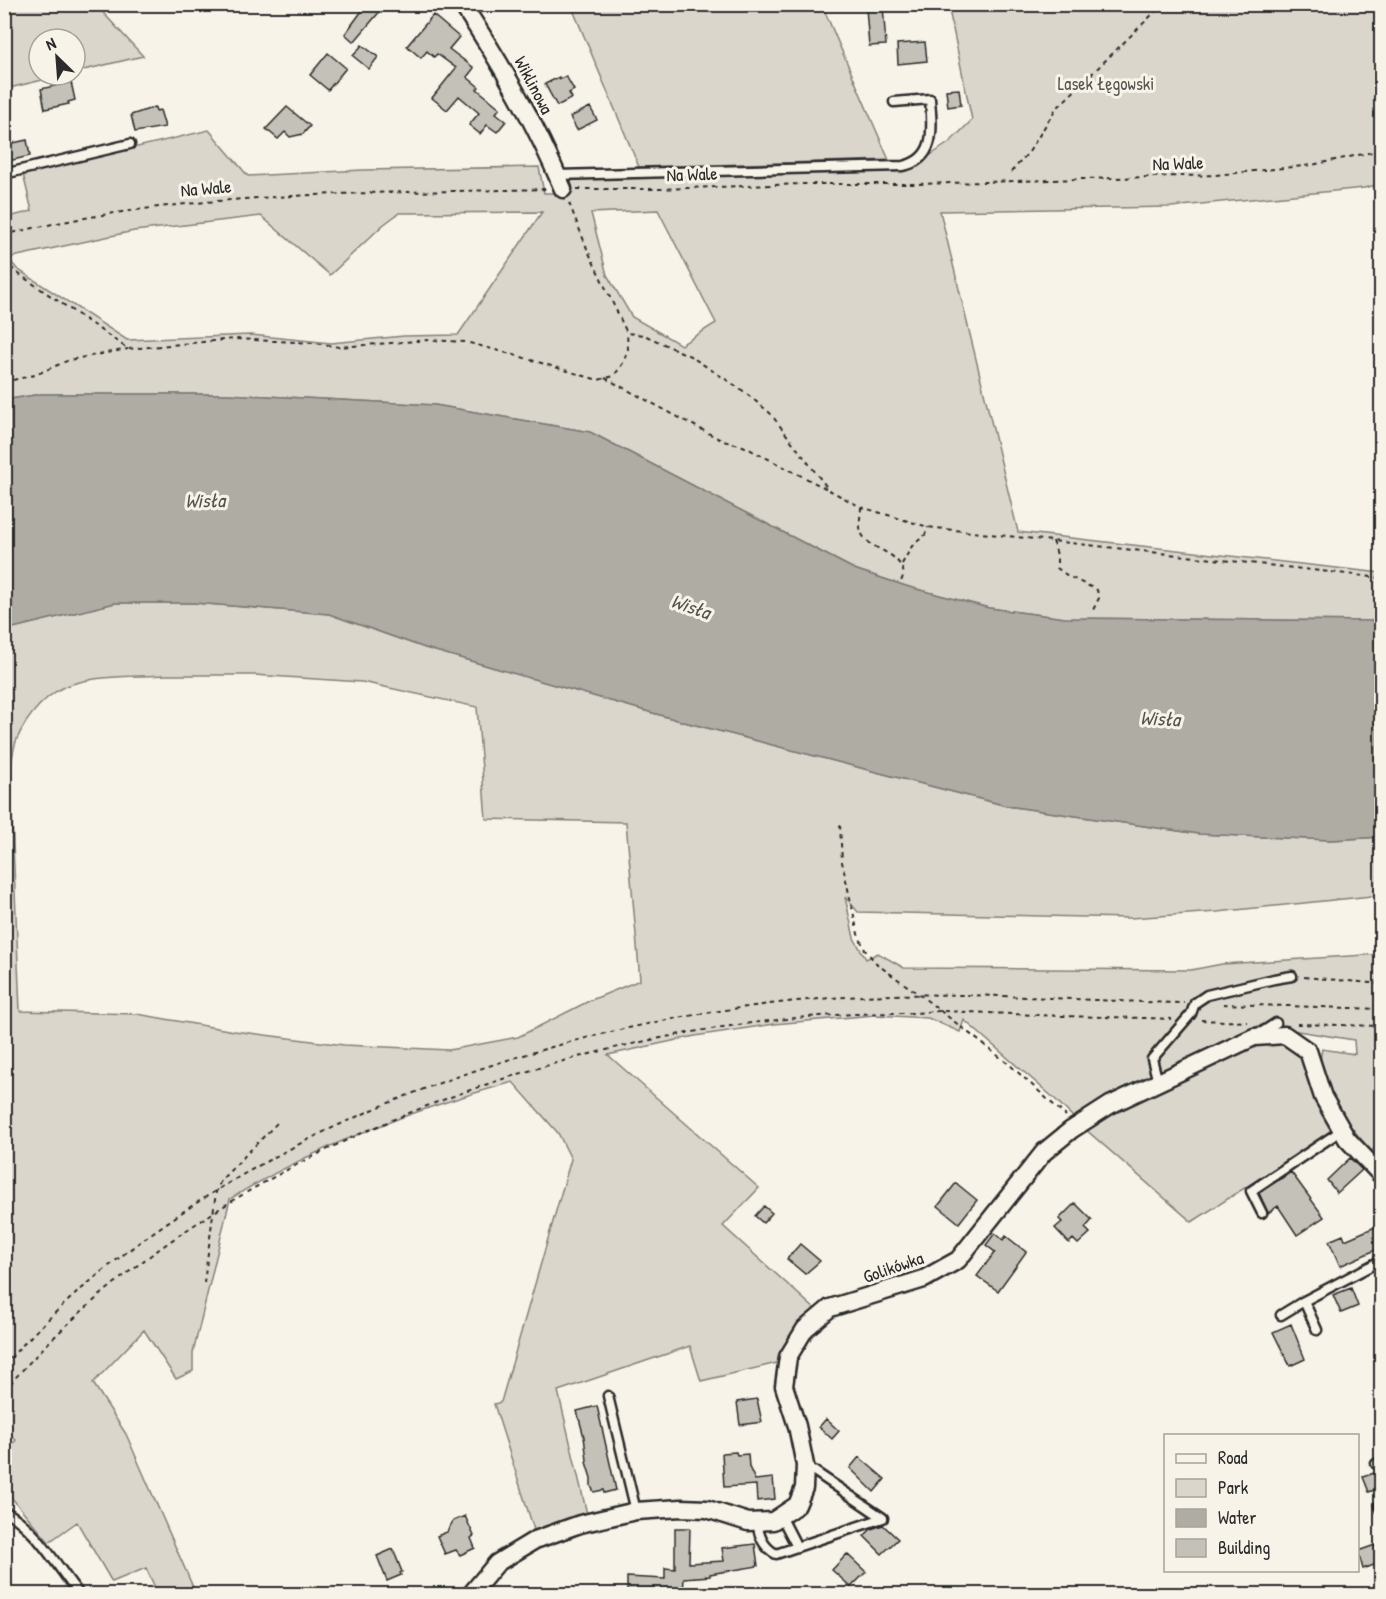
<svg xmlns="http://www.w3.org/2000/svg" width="1386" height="1599" viewBox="0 0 1386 1599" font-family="'Patrick Hand',sans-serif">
<rect width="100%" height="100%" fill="#f7f3e8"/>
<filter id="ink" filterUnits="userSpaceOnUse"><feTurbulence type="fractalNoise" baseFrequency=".0167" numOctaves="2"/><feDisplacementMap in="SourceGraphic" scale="12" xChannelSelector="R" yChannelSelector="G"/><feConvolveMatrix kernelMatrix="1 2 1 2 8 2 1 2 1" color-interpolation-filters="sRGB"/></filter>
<g filter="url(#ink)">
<path fill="#dad6cc" stroke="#82807c" stroke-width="1.5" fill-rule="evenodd" d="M4,5H96L143,56L75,72V39H39V75H63L5,89Z
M571,5H822L889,160L639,167Z
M948,5H1381V184L1364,188L1171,207L940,211L1018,532L1381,573V621L1065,618L989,608L909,587L854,569L590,432L435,405L227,394H41L5,400V218L32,211L23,174L209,130L248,176L363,170L539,167L544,193H561L568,178L918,167L925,159L950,142L972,120ZM658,210L716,323L681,345L632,317L607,275L591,213ZM542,212L458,335L404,336L331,343L251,335L127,340L17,269L8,258L134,231L261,216L330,275L383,225L399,213Z
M115,603H194L329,614L425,648L688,723L1007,806L1199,834L1331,840L1381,837V895L1217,912L1130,918L858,912L845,897L854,938L866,959L878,953L904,968L1191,970L1222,964L1381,954V1145L1371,1151C1350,1127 1313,1083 1322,1049L1355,1054L1354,1040L1260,1025L1115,1093L1074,1118L1055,1099L964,1020L960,1032L928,1018L875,1015L774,1024L695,1036L608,1055L759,1188L723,1226L817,1311L797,1330L777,1363L701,1381L690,1346L558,1391L587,1514L535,1533L494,1404L501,1402L571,1159L558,1133L513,1082C415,1109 317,1145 230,1199L193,1353V1371L176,1379L144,1330L93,1383L126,1434L196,1594H158L146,1568L112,1582L77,1522L49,1542L5,1490V1476L10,1463L5,1457V1453L16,1440L4,1430V630ZM166,675H254L362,682L477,707L486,819L626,822L640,980L589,1001L518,1037L449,1050L344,1045L234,1031L137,1014L20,1011L10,771C12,761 13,748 17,739C27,716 48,691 72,684C101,675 136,677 166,675Z
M1281,1041L1301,1054L1337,1128L1192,1222L1084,1128L1112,1110L1248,1046Z"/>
<path fill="#afaca4" stroke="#7a7874" stroke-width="1.5" d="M41,394H227L435,405L590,432L854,569L909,587L989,608L1065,618L1381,621V837L1331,840L1199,834L1007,806L688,723L425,648L329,614L194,603H115L5,630V400Z"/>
<path fill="#c4c1b9" stroke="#2b2b2b" stroke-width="1.5" d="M367,4H374L381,10L354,42L345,34Z
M883,6L886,45L869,46L866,8Z
M433,15L459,37L449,49L474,68L467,77L479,87L477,89L500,108L496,113L506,121L497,132L487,125L480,134L469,125L479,113L459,96L447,110L432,98L456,68L437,54L434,57L427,51L421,58L407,46Z
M925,42L927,61L898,64L897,44Z
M362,45L378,57L369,69L353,56Z
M328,53L346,68L328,90L310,75Z
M566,76L574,90L569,93L572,98L557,106L545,84L559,77L560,79Z
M71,82L75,100L68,102L69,104L45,109L41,89Z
M959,89L961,105L948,107L946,90Z
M155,107L156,111L160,110L165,127L135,132L131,115Z
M287,107L310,126L303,134L290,137L285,132L278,139L266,129Z
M590,107L597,120L577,130L570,117Z
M27,140L30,156L4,162V145Z
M1350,1158L1362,1170L1337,1193L1327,1180Z
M1291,1172L1324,1217L1297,1235L1278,1206L1268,1213L1259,1193Z
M956,1183L977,1200L959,1223L938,1206Z
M1075,1203L1092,1220L1085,1228L1090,1233L1078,1244L1073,1239L1069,1243L1055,1228L1062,1222L1059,1219Z
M764,1206L772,1213L763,1223L755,1216Z
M1382,1224V1247L1340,1266L1329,1241L1343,1235L1345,1240Z
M995,1233L1003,1240L1006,1236L1026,1252L998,1291L977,1276L995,1252L986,1245Z
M800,1244L820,1261L805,1274L787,1259Z
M1351,1288L1358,1306L1341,1313L1333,1295Z
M1291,1324L1305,1359L1290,1366L1273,1332Z
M757,1399L762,1422L740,1425L737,1402Z
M597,1406L616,1490L604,1493L603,1490L594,1492L591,1486V1478L586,1462L587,1460L584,1437L577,1411Z
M826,1419L839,1431L832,1439L819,1427Z
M736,1452L737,1455L748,1454L749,1467L755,1480L773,1478L775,1499L757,1501L756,1485L724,1487L722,1453Z
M859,1457L885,1479L874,1492L850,1468Z
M1382,1470V1487L1369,1492L1363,1477Z
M465,1516L474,1536L471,1538L475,1548L460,1555L456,1550L445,1554L437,1536L447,1532L453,1521Z
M883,1525L898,1539L882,1554L864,1536L871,1529Z
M675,1528H690L689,1563L724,1561L722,1548L755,1544L758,1566L710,1574V1576L684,1578L683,1594H627V1577L665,1579V1568L675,1569Z
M1375,1545L1382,1562L1363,1569L1358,1551Z
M393,1549L402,1572L400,1573L401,1575L387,1581L377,1556Z
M847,1554L866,1572L851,1587L832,1570Z"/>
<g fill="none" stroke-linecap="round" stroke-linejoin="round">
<defs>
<path id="lane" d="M4,174L130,144
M557,175L903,166C937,159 932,127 930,99L894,102
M1259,1034L1276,1023
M1158,1082L1152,1059L1191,1014L1195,1003L1207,995L1274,979L1292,976
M1262,1213L1251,1191L1342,1130
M1281,1315L1304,1301
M1317,1330L1304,1301L1382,1260
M608,1396L636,1511
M1376,1464L1382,1462
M1382,1504L1380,1505L1382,1511
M4,1511C35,1526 58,1568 79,1594
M781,1516L797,1547
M757,1522C759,1536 763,1547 776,1554L883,1518L805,1465"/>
<path id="street" d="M462,4C502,65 535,122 563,189
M471,1594L497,1563L535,1540L580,1524L636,1511L681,1508L707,1509L748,1522L773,1521L797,1505L804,1488L805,1465L797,1426L784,1386L788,1357L805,1329L830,1308L924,1279L958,1260L1044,1152L1071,1130L1110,1105L1254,1037L1285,1035L1308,1051L1323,1097L1347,1139L1382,1176"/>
</defs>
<use href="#lane" stroke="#2b2b2b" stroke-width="13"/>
<use href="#street" stroke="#2b2b2b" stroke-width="21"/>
<path stroke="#2b2b2b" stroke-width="2" stroke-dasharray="4.5 4.5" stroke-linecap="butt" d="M1011,172L1029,152L1055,110L1163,4
M577,189H659L802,184H917L1216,175L1312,165L1382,150
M569,203L588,251L627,333L644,335L690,356L742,390L770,413L829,490L861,507L928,527L1382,578
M4,235C185,190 363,194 547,189
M4,261L16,272L128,349L234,339L315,343L339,347L429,340L466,342L518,356L598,380L614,376L623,363L628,349L627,334
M605,378L723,441L743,446L827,489
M4,382L35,375L69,360L128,349
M861,507C861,513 859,521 860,527C863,552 897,546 904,574L900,584
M1053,541L1057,555V568L1068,576L1097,590L1099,598L1093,610
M902,564L912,546L925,535L928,527
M840,825L842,862L858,934L865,950L878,965L920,995L1010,1065L1066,1116
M1304,977L1382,984
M1223,1004L1382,1009
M1201,1020L1247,1022
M1297,1024L1382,1026
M204,1283L216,1192L221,1180L280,1120
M4,1365C212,1133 558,1012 863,996C970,991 1077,1001 1184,1003
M4,1391C192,1169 523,1041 808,1017C842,1014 876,1013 910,1013C921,1013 931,1011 942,1011C974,1012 1006,1014 1038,1015C1082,1017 1127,1017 1172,1019"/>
<use href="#lane" stroke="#f7f3e8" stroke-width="8"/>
<use href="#street" stroke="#f7f3e8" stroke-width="16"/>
</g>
</g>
<g text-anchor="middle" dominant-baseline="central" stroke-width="6" stroke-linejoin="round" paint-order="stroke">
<g font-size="18" fill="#575653" stroke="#f7f3e8">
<text x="1106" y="83">Lasek Łęgowski</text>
</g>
<g font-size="18" fill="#2b2b2b" stroke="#f7f3e8">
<text transform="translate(534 85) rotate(62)">Wiklinowa</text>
<text transform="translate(1178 163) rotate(-2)">Na Wale</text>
<text transform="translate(692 174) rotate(-2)">Na Wale</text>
<text transform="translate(206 188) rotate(-5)">Na Wale</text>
<text transform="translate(893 1267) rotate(-19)">Golikówka</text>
</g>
<g font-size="20" font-style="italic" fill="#53524f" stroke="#f7f3e8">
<text transform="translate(205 500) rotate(-1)">Wisła</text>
<text transform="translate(691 606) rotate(19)">Wisła</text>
<text transform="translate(1160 718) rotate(3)">Wisła</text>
</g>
</g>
<rect width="1386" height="1599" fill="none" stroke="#f7f3e8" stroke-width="24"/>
<rect x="12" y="12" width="1362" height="1575" fill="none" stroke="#2b2b2b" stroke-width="2" filter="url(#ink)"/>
<rect x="1164" y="1434" width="195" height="138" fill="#f7f3e8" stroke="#a5a39c" stroke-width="1.5"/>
<rect x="1176" y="1454" width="30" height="9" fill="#f7f3e8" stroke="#a5a39c" stroke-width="1.5"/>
<text x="1218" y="1464" font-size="18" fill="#2b2b2b">Road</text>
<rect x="1176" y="1479" width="30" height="18" fill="#dad6cc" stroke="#a5a39c" stroke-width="1.5"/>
<text x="1218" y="1494" font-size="18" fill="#2b2b2b">Park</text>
<rect x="1176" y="1509" width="30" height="18" fill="#afaca4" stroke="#a5a39c" stroke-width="1.5"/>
<text x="1218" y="1524" font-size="18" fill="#2b2b2b">Water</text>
<rect x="1176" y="1539" width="30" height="18" fill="#c4c1b9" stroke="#a5a39c" stroke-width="1.5"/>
<text x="1218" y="1554" font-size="18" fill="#2b2b2b">Building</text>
<g transform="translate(57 57) rotate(335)"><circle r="28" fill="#f7f3e8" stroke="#a5a39c" stroke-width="1.5"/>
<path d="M0-4.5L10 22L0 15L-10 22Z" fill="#2b2b2b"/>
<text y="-9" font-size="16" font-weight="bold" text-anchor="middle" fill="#2b2b2b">N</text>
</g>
</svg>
